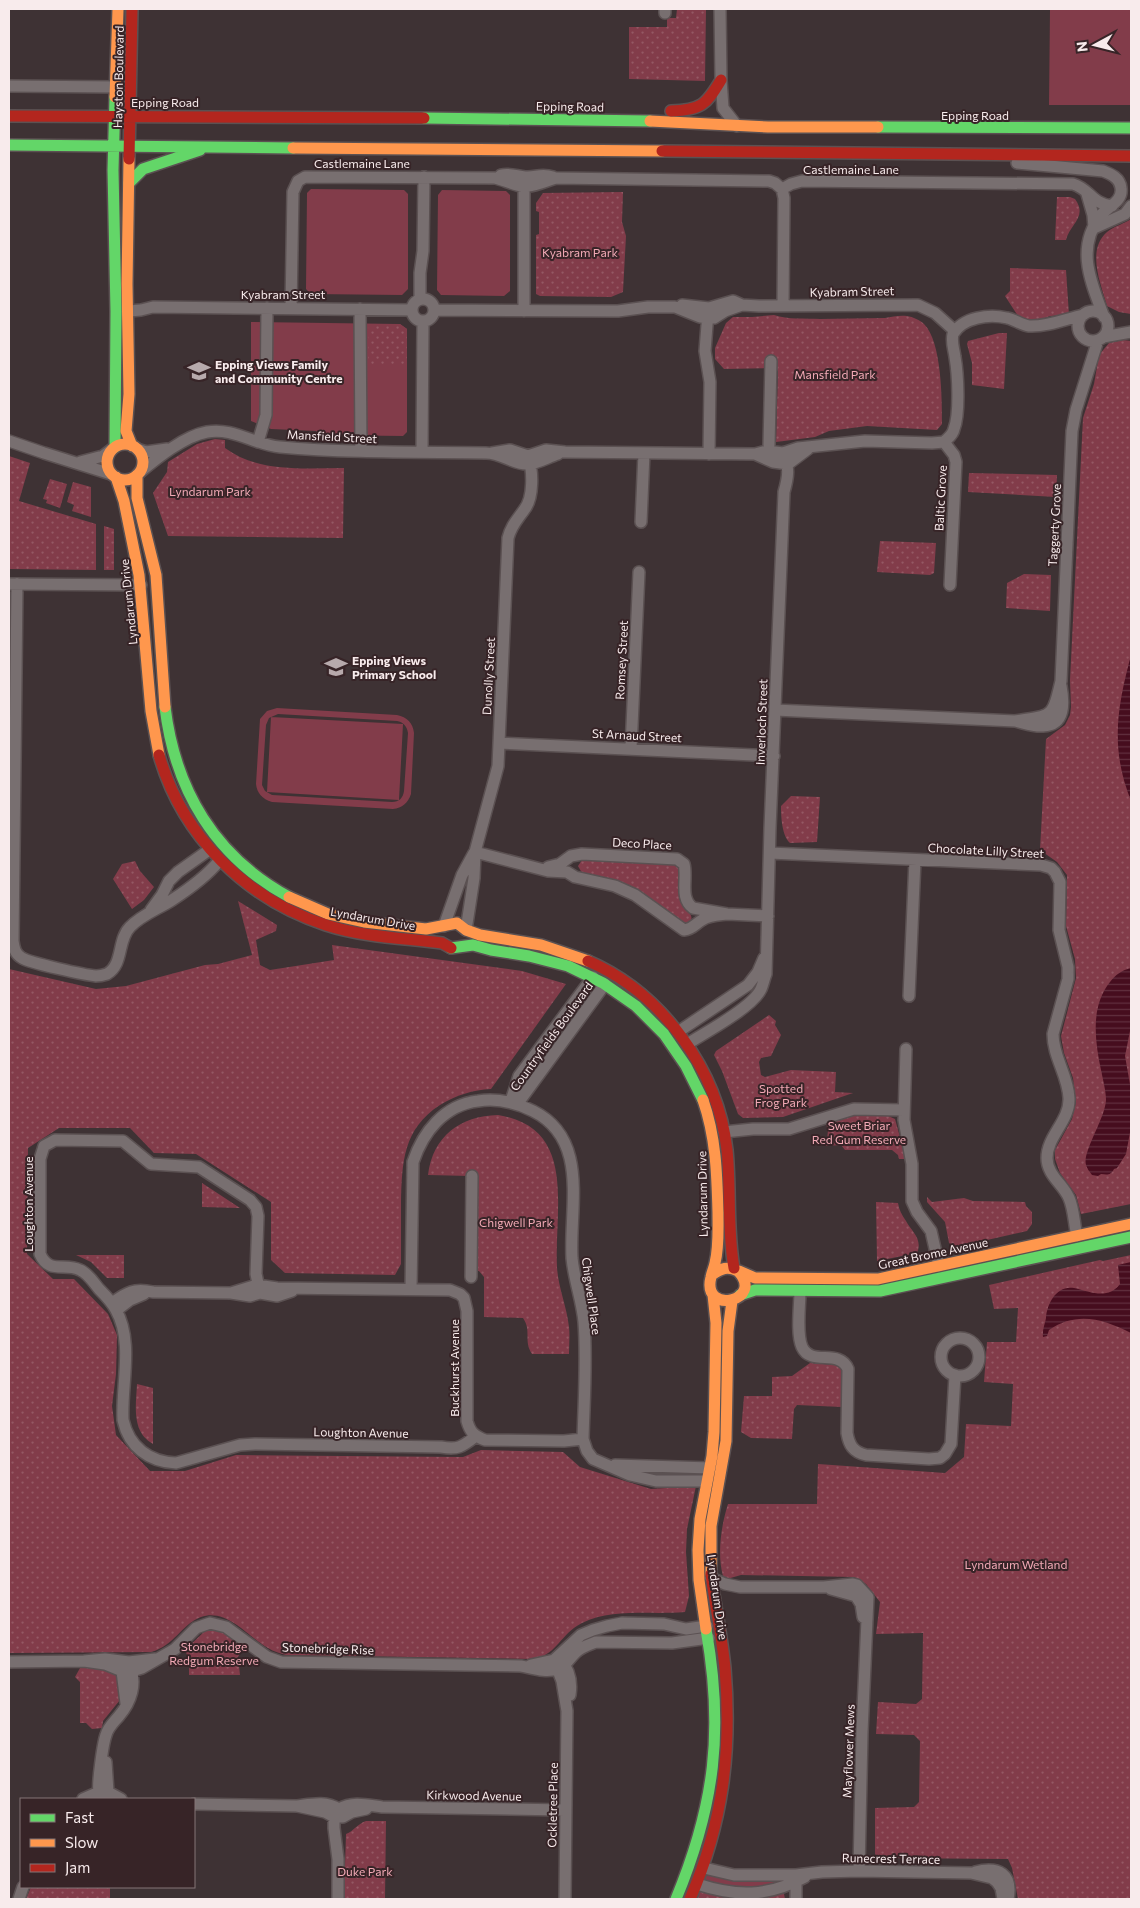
<svg xmlns="http://www.w3.org/2000/svg" width="1140" height="1908" viewBox="0 0 1140 1908" font-family="Commissioner,sans-serif">
<defs>
<pattern id="park-dots" width="8" height="8" patternUnits="userSpaceOnUse" patternTransform="scale(1.25)"><rect width="8" height="8" fill="#823c4a"/><path d="M2 2h.1M6 6h.1" fill="none" stroke="#945864" stroke-width="1.8" stroke-linecap="round"/></pattern>
<pattern id="water-rules" width="6" height="5" patternUnits="userSpaceOnUse" patternTransform="scale(1.25)"><rect width="6" height="5" fill="#460d1e"/><path d="M0 2.5h6" fill="none" stroke="#61303f"/></pattern>
</defs>
<rect width="100%" height="100%" fill="#3e3234"/>
<path fill="#823c4a" fill-rule="evenodd" d="M1050,9H1131V105H1049Z
M311,189L404,190L408,194V289L402,295L311,294L306,289L307,193Z
M442,190L506,191L510,195V291L504,296L441,295L437,290L438,195Z
M251,322L400,324L407,329V432L403,436L320,435L316,431L271,429L251,421Z
M277,708L397,715C407,717 413,723 414,733L411,794C408,803 402,808 393,809L272,802C262,799 257,793 256,784L260,719L267,711ZM278,714L397,721C403,722 407,726 408,733L404,791C403,798 399,802 392,802L272,795L265,791L262,785L266,725L269,718Z
M271,717L403,724L399,800L267,792Z
M706,1871L786,1878L787,1882L740,1890L702,1883Z"/>
<path fill="url(#park-dots)" d="M677,9H706L705,81L629,79V27H667V18H676Z
M623,192L622,222L626,236L623,292L611,297L540,296L536,294V235L539,234V212L536,211V203L543,193Z
M1057,197H1070L1075,199C1088,217 1070,224 1066,240H1055Z
M1131,219V314L1119,312L1107,306C1101,284 1086,250 1107,232C1114,226 1124,224 1131,219Z
M1010,268L1066,270L1069,315L1050,316L1037,321L1022,319L1018,316L1005,296L1010,291Z
M774,315C788,320 805,318 820,319C841,319 863,318 885,318C892,317 899,315 907,316C913,317 920,320 924,324C942,342 942,400 942,424L937,430L867,426L829,431L815,437L776,442L778,371L775,368L724,369L715,359V348L726,323L733,317H752Z
M369,324H400L407,329V364H368Z
M999,333H1007L1004,389L972,385V363L967,344L968,341Z
M1123,340L1131,341V1204L1081,1214L1076,1195L1060,1173L1055,1159V1150L1072,1119L1076,1102L1073,1078L1064,1053L1061,1036L1076,978L1075,959L1066,926L1067,875L1057,862L1040,850L1046,739L1065,725L1070,715L1071,707L1070,680L1083,418L1094,384L1099,355L1109,343Z
M215,439L225,440V448C259,473 304,468 344,468L343,538L168,536L153,493L167,472L168,462L197,444Z
M9,456L30,463L19,501L96,524V570L9,569Z
M969,473L1057,475L1056,497L968,492Z
M50,479L67,484L60,508L46,503L47,500L43,499Z
M73,482L91,487V517L72,511L74,505L67,502Z
M104,526L114,529V570H104Z
M880,541L936,543L934,573L930,575L877,572Z
M1024,574L1051,575L1050,611L1006,608L1007,583Z
M791,796L820,797L817,842L790,843C782,836 781,817 781,806Z
M582,860L678,865L681,869L679,898C683,908 701,918 685,925L629,885L582,873L578,866Z
M135,861L140,871L154,887L144,900L132,909L113,879L122,864Z
M238,901L277,925L276,931L256,940L260,965L270,970L334,960L332,945L522,971L566,984L491,1089C473,1090 456,1095 440,1105C403,1129 402,1162 401,1203C401,1223 401,1244 401,1264L395,1275L285,1273L271,1260V1202L196,1154L154,1153L130,1128H59L28,1148L27,1254L53,1279H74L108,1314L117,1335L116,1374L112,1406L116,1435L150,1471H185L236,1455L463,1457L481,1450L563,1452L580,1467L651,1489L696,1486L687,1529L686,1552L689,1596L685,1612C651,1615 613,1608 582,1623C560,1634 558,1654 534,1659L286,1655C280,1653 274,1652 268,1648C248,1637 227,1608 201,1617C182,1624 174,1646 151,1652L9,1653V969L96,989L126,986L205,965L218,964L252,955Z
M769,1015L776,1021L775,1025L781,1035L771,1056L761,1058L759,1062L761,1075L765,1077L791,1070L836,1072L835,1092L853,1093L783,1117L743,1118L738,1114L722,1071L714,1055L716,1051Z
M854,1114L886,1115L895,1119L906,1159H899L898,1155L892,1150H845L841,1145L826,1146L828,1131L826,1123Z
M498,1115C578,1128 554,1209 557,1267C558,1287 567,1307 569,1327C570,1336 569,1345 569,1354H532C523,1340 532,1331 523,1318L484,1317V1277L479,1271H474L470,1176L428,1175C433,1136 460,1116 498,1115Z
M202,1183L240,1208L202,1207Z
M927,1197L932,1202L964,1198L973,1201L1025,1202L1026,1206L1032,1212V1224L1027,1231L956,1247L949,1243L945,1222L927,1202Z
M876,1202L898,1203C899,1210 902,1215 906,1221C912,1232 923,1239 917,1253L877,1261Z
M76,1255H124V1278H107L91,1262Z
M1131,1255V1899H1018L1012,1868L1008,1859L879,1858L875,1854V1808L914,1807L919,1802L920,1741L914,1735L876,1734L878,1702L916,1704L922,1699L923,1633L876,1634L880,1602L866,1584L854,1577L741,1575L727,1579L723,1576C717,1554 721,1526 728,1504H817L818,1464L945,1473L964,1457L966,1424L1011,1426L1013,1384L984,1382L987,1342H1016L1018,1308L994,1309L989,1285L1100,1260L1103,1261Z
M810,1363L835,1365L841,1368L843,1376L842,1407L797,1405L794,1409L792,1439L751,1438L741,1432L744,1396H772V1377L792,1376Z
M137,1384L153,1388V1444C131,1432 136,1405 137,1384Z
M214,1629L222,1631L244,1647L238,1657L240,1675H189V1660L185,1650L206,1630Z
M80,1668H106L117,1674L120,1700L103,1721L102,1728L92,1729L86,1723H80V1682L75,1677Z
M366,1821H386L385,1899H344L346,1834C354,1831 357,1824 366,1821Z
M31,1887H110V1899H26Z
M699,1891L774,1893L784,1894L785,1899H695Z"/>
<path fill="url(#water-rules)" d="M1131,655V801C1110,748 1117,708 1131,655Z
M1131,968V1026L1125,1056L1131,1090V1127L1126,1154L1117,1168L1114,1169C1111,1175 1108,1175 1101,1174L1098,1176L1092,1175C1090,1172 1087,1169 1086,1165C1082,1152 1105,1119 1106,1100C1106,1091 1103,1080 1101,1070C1095,1041 1090,1007 1110,982C1115,975 1122,970 1131,968Z
M1131,1262V1333C1103,1319 1077,1311 1049,1330L1047,1336L1043,1337C1042,1330 1045,1324 1046,1318C1047,1303 1057,1285 1074,1288C1091,1292 1108,1300 1120,1284L1118,1265Z"/>
<g fill="none" stroke-linecap="round" stroke-linejoin="round">
<defs>
<path id="street" d="M720,9L721,80L723,108L737,126
M665,13V9
M9,86L117,87
M1017,163L1103,171C1111,174 1120,178 1121,188C1123,202 1108,206 1101,215C1075,248 1091,282 1104,317
M501,175C510,173 516,176 525,177C536,178 540,173 553,177
M782,189L784,198L783,306
M1087,194L1093,215L1094,228
M1094,228L1125,214L1131,206
M412 310a11 11 0 1 1 22 0a11 11 0 1 1-22 0Z
M420,299V273L423,251L424,177
M682,305L709,308L733,301L742,305L759,306L918,305L935,313L955,331
M291,308L293,192L298,181L305,177L495,178C505,180 519,188 529,186C535,186 549,180 556,178L769,181L775,183L782,189L791,184L802,181L1073,184C1090,189 1092,204 1112,206
M360,309L361,451
M434,310L618,311L648,307H675L700,317L714,318L725,311L742,305
M129,311L141,310L153,307L412,310
M524,311V177
M1078 326a15 15 0 1 1 30 0a15 15 0 1 1-30 0Z
M708,312L705,351L710,382L709,454
M1103,337L1131,332
M9,441L44,453L111,474
M258,442L266,415L267,308
M769,445L771,361
M137,449L146,452L167,449
M422,452L423,322
M492,453L510,450L528,456L546,450L565,452L755,454L767,451L783,453L798,448L865,441L932,443L944,442
M755,454L773,462L788,464L808,449
M80,462L103,456L112,449
M139,473C156,459 184,436 207,432C233,427 255,445 280,447C348,453 417,452 486,453C501,453 513,464 526,464C536,465 548,457 558,454
M641,522L644,453
M9,584L141,585
M17,584L13,941C14,948 15,954 22,958C30,963 85,975 96,976C100,976 104,975 107,974C124,964 117,940 130,927C141,915 158,909 172,900C189,889 206,877 219,861
M950,585L956,462L954,455L944,442C948,438 953,435 954,429C960,414 958,374 955,357C954,349 951,342 953,334C963,317 989,314 1007,318C1014,319 1021,325 1029,326C1047,327 1066,319 1083,315
M775,710L1015,721C1024,723 1034,727 1043,726C1066,725 1064,702 1061,686
M1015,721C1053,715 1052,719 1061,681L1072,431L1076,410L1098,340
M499,743L774,756
M631,748L639,572
M475,852L548,871L567,872L575,877L615,886L635,895L684,930C693,929 695,924 702,920C709,915 719,915 727,914
M770,853L1041,865L1051,868L1055,872L1060,882L1059,930L1068,967V979L1053,1034C1053,1057 1068,1075 1069,1098C1070,1121 1047,1136 1047,1158C1047,1175 1063,1184 1069,1198C1074,1209 1074,1224 1077,1236
M548,867L560,864L571,856L582,854L677,859L684,864C688,878 679,898 693,908L727,914L768,916
M151,910L162,895L169,881L178,872L209,850
M444,926L462,875L474,853
M466,930L474,878L475,852L498,766L508,538C511,526 517,520 524,510C534,498 533,470 528,456
M909,996L915,860
M678,1032L748,985L758,972L764,958
M687,1044C705,1033 753,1007 761,989C763,985 764,979 766,974L770,828L784,492C788,478 790,467 783,453
M906,1049L904,1120L912,1164V1201L917,1212L931,1231L939,1266
M511,1101L519,1076L593,977
M518,1103L605,984
M724,1132L753,1129H789L854,1109L904,1110
M471,1277L472,1176
M411,1289L413,1162C423,1132 444,1105 478,1101C498,1098 515,1102 533,1111C590,1139 569,1208 572,1258C574,1280 582,1300 584,1322C587,1360 584,1401 583,1439L587,1451L593,1459L630,1475L656,1481H707
M800,1291C800,1306 796,1333 802,1347C811,1367 839,1348 848,1369L847,1433C849,1445 853,1452 866,1455L929,1459L940,1458L945,1454L951,1444L955,1375
M231,1293L257,1285L277,1288L450,1290L460,1294L464,1298L467,1311V1421C470,1432 474,1436 485,1440L564,1441L583,1439
M260,1293L256,1274L258,1216L256,1207L250,1200L199,1167L151,1164L123,1141L55,1140L44,1146L40,1159V1254C49,1275 65,1262 80,1270C88,1273 94,1283 99,1289C105,1295 112,1302 116,1310C134,1342 121,1385 123,1420C129,1447 149,1462 176,1463L240,1445L255,1444L441,1447C458,1450 462,1447 476,1436
M112,1303C127,1292 134,1288 153,1292L231,1293L250,1296L260,1293L277,1296L292,1291
M117,1310L130,1300L144,1294
M941 1357a19 19 0 1 1 38 0a19 19 0 1 1-38 0Z
M615,1465L710,1468
M711,1578L725,1584L740,1587H824L853,1584L857,1585L868,1597L862,1732L859,1871
M831,1589L856,1596L861,1604L863,1617
M560,1659C569,1669 572,1682 570,1695
M554,1660L562,1681L567,1711L565,1899
M84,1661L105,1664L122,1671H132L142,1668L175,1649L196,1628L210,1623L226,1627L267,1657L281,1662L521,1666C532,1668 546,1673 557,1669C565,1667 569,1659 575,1653C581,1647 588,1645 596,1642L672,1643L709,1638
M9,1662L84,1661L105,1659L129,1662L155,1659
M531,1665L554,1660L581,1635L593,1630L607,1626L622,1623L664,1624L686,1629L707,1626
M126,1703L122,1671L126,1666
M83,1799L99,1792H108L121,1799
M103,1799C102,1797 100,1795 99,1792C97,1785 103,1743 106,1735C108,1727 114,1722 119,1716C131,1702 137,1684 130,1666
M104,1799L108,1792L106,1762
M194,1804L297,1806L325,1812L334,1817H343L352,1812L366,1809
M297,1806C313,1804 325,1801 339,1809C353,1801 367,1805 382,1807L565,1810
M338,1811L334,1817V1828L338,1859V1899
M704,1868L734,1875H796L822,1872L859,1871L971,1873L992,1878L997,1882L1001,1888L1003,1899
M975,1872C999,1866 1013,1874 1008,1899
M697,1884C737,1897 768,1897 805,1877
M19,1899L23,1887
M796,1899V1876"/>
<path id="fast" d="M424,118L650,121
M878,127L1131,128
M9,145L293,148
M129,183L143,169L200,150
M115,447L116,311L113,170L115,97
M165,707C175,790 215,857 289,897
M451,948L473,945L491,950L529,956L568,966L603,983L636,1006L664,1034L686,1066L703,1100
M740,1295L755,1290L880,1291L1131,1237
M676,1899C715,1805 724,1730 706,1629"/>
<path id="slow" d="M115,97L118,9
M650,121L768,127H878
M293,148L662,151
M129,159L127,284L129,394L126,431L132,446
M107 462a18 18 0 1 1 36 0a18 18 0 1 1-36 0Z
M137,475V498L156,575L165,707
M116,477L124,501L139,575L151,711L159,755
M289,897L328,914L364,922L426,929L457,923L466,930L480,935L541,945L588,961
M703,1100C716,1137 717,1174 718,1213C718,1229 719,1247 715,1263C714,1268 712,1272 711,1277C701,1316 766,1301 738,1271C728,1266 721,1268 712,1275
M739,1271L755,1278L878,1279L1131,1224
M711,1574V1526L726,1441L728,1331L732,1301
M706,1629L699,1580L698,1550L700,1519L712,1456L714,1432L716,1323L713,1295"/>
<path id="jam" d="M671,111C701,110 706,105 721,80
M9,116L424,118
M662,151L1131,156
M129,159L132,9
M159,755C182,836 246,899 326,925C363,937 403,938 442,943L451,948
M588,961C662,993 718,1070 727,1150C731,1189 727,1229 734,1268
M690,1899C723,1823 732,1751 725,1668C722,1637 715,1605 711,1574"/>
</defs>
<use href="#street" stroke="#5b5152" stroke-width="14"/>
<use href="#fast" stroke="#5b5152" stroke-width="14"/>
<use href="#slow" stroke="#5b5152" stroke-width="14"/>
<use href="#jam" stroke="#5b5152" stroke-width="14"/>
<use href="#street" stroke="#786f70" stroke-width="11"/>
<use href="#fast" stroke="#63d668" stroke-width="11"/>
<use href="#slow" stroke="#ff974d" stroke-width="11"/>
<use href="#jam" stroke="#b3261e" stroke-width="11"/>
</g>
<defs>
<symbol id="school-bare" viewBox="-9 -9 18 18"><path d="M0-5L7-2L0 1L-7-2ZM-4 1L0 2.5L4 1V4Q0 6-4 4Z" fill="#b7aaac" stroke="#372427" stroke-width="2.5" paint-order="stroke"/></symbol>
</defs>
<g fill-rule="evenodd">
<use href="#school-bare" x="183" y="355" width="32" height="32"/>
<use href="#school-bare" x="320" y="651" width="32" height="32"/>
</g>
<g text-anchor="middle" dominant-baseline="central" stroke-width="4" stroke-linejoin="round" paint-order="stroke">
<g font-size="12" fill="#f8ebec" stroke="#372427">
<text transform="translate(118 77) rotate(-89)">Hayston Boulevard</text>
<text x="165" y="102">Epping Road</text>
<text transform="translate(570 106) rotate(1)">Epping Road</text>
<text x="975" y="115">Epping Road</text>
<text x="362" y="163">Castlemaine Lane</text>
<text x="851" y="169">Castlemaine Lane</text>
<text transform="translate(852 291) rotate(-1)">Kyabram Street</text>
<text x="283" y="294">Kyabram Street</text>
<text transform="translate(332 436) rotate(3)">Mansfield Street</text>
<text transform="translate(940 498) rotate(-87)">Baltic Grove</text>
<text transform="translate(1054 525) rotate(-87)">Taggerty Grove</text>
<text transform="translate(128 602) rotate(-96)">Lyndarum Drive</text>
<text transform="translate(621 660) rotate(-87)">Romsey Street</text>
<text transform="translate(488 676) rotate(-87)">Dunolly Street</text>
<text transform="translate(761 722) rotate(-88)">Inverloch Street</text>
<text transform="translate(637 735) rotate(3)">St Arnaud Street</text>
<text transform="translate(642 843) rotate(3)">Deco Place</text>
<text transform="translate(986 850) rotate(3)">Chocolate Lilly Street</text>
<text transform="translate(373 918) rotate(10)">Lyndarum Drive</text>
<text transform="translate(551 1036) rotate(-54)">Countryfields Boulevard</text>
<text transform="translate(702 1194) rotate(-91)">Lyndarum Drive</text>
<text transform="translate(28 1204) rotate(-90)">Loughton Avenue</text>
<text transform="translate(933 1253) rotate(-12)">Great Brome Avenue</text>
<text transform="translate(592 1296) rotate(82)">Chigwell Place</text>
<text transform="translate(454 1368) rotate(-90)">Buckhurst Avenue</text>
<text transform="translate(361 1432) rotate(1)">Loughton Avenue</text>
<text transform="translate(718 1597) rotate(82)">Lyndarum Drive</text>
<text transform="translate(328 1648) rotate(2)">Stonebridge Rise</text>
<text transform="translate(848 1751) rotate(-88)">Mayflower Mews</text>
<text transform="translate(474 1795) rotate(1)">Kirkwood Avenue</text>
<text transform="translate(552 1805) rotate(-89)">Ockletree Place</text>
<text transform="translate(891 1858) rotate(1)">Runecrest Terrace</text>
</g>
<g font-size="12" fill="#f3aab6" stroke="#372427">
<text x="580" y="252">Kyabram Park</text>
<text x="835" y="374">Mansfield Park</text>
<text x="210" y="491">Lyndarum Park</text>
<text x="781" y="1088">Spotted<tspan x="781" dy="14">Frog Park</tspan></text>
<text x="859" y="1125">Sweet Briar<tspan x="859" dy="14">Red Gum Reserve</tspan></text>
<text x="516" y="1222">Chigwell Park</text>
<text x="1016" y="1564">Lyndarum Wetland</text>
<text x="214" y="1646">Stonebridge<tspan x="214" dy="14">Redgum Reserve</tspan></text>
<text x="365" y="1871">Duke Park</text>
</g>
<g font-size="12" font-weight="bold" fill="#f8ebec" stroke="#372427" text-anchor="start">
<text x="215" y="364">Epping Views Family<tspan x="215" dy="14">and Community Centre</tspan></text>
<text x="352" y="660">Epping Views<tspan x="352" dy="14">Primary School</tspan></text>
</g>
</g>
<rect width="1140" height="1908" fill="none" stroke="#f8ebec" stroke-width="20"/>
<rect x="20" y="1798" width="175" height="90" fill="#372427" stroke="#847476"/>
<rect x="30" y="1814" width="25" height="8" fill="#63d668" stroke="#847476"/>
<text x="65" y="1823" font-size="15" fill="#f8ebec">Fast</text>
<rect x="30" y="1839" width="25" height="8" fill="#ff974d" stroke="#847476"/>
<text x="65" y="1848" font-size="15" fill="#f8ebec">Slow</text>
<rect x="30" y="1864" width="25" height="8" fill="#b3261e" stroke="#847476"/>
<text x="65" y="1873" font-size="15" fill="#f8ebec">Jam</text>
<g transform="translate(1095 45) rotate(263)" stroke="#372427" stroke-width="4" paint-order="stroke">
<path d="M0-4L9 19L0 12L-9 19Z" fill="#f8ebec"/>
<text y="-8" font-size="14" font-weight="bold" text-anchor="middle" fill="#f8ebec">N</text>
</g>
</svg>
